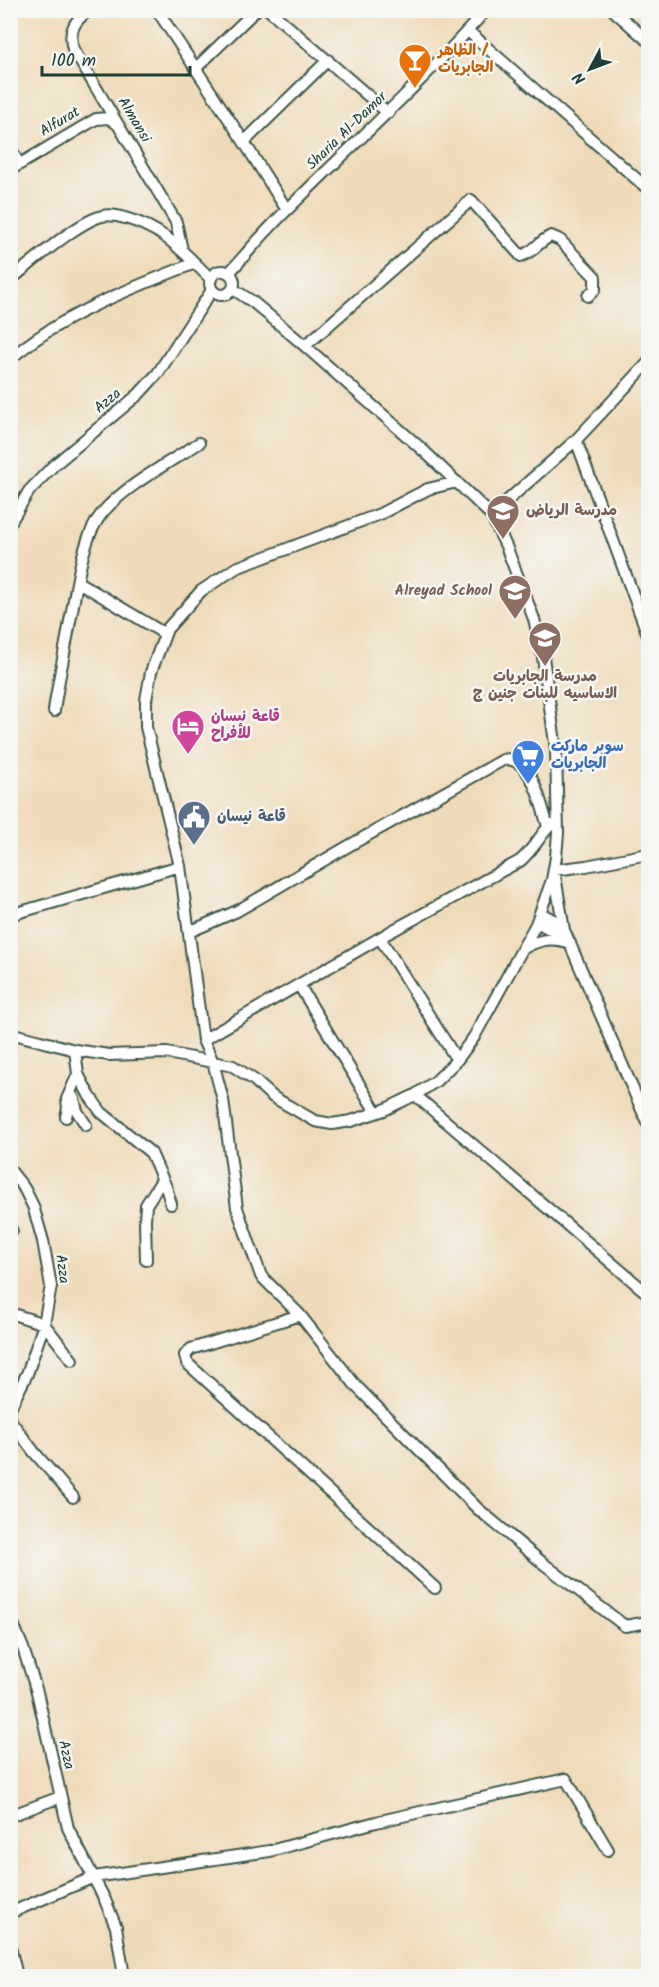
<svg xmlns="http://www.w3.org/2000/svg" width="659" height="1987" viewBox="0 0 659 1987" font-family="Kalam,'Playpen Sans Arabic',sans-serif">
<rect width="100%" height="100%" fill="#f6f6f2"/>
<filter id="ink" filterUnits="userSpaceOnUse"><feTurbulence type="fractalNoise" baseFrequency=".0167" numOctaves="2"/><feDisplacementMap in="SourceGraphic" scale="12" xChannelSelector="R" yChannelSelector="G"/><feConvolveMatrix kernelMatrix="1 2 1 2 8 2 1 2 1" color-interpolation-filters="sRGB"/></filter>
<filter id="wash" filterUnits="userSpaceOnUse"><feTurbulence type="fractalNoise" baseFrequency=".008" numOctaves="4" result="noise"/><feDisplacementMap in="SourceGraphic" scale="24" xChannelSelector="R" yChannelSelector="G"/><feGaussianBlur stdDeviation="1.35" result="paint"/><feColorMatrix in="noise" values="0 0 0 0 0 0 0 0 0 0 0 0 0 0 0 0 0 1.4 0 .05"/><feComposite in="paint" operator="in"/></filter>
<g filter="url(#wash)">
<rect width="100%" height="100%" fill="#efdbba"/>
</g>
<g filter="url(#ink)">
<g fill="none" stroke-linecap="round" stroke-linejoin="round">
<defs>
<path id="minor" d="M89,10C74,21 68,31 73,49L176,222L182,250
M157,10L244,142L287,210
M269,10L388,113
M613,10L648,41
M468,31L648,189
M195,69L256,10
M244,142L328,60
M10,147L19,164
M10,170L96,119L109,118L117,124
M210 283a12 12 0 1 1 24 0a12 12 0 1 1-24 0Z
M229,273C248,252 267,229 288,209C354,143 424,81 486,10
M10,280C33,262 76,223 102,216C110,214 117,216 125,218C165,229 182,251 211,279
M305,346L471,200L521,256C533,253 539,241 551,236L560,240L595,277V289L588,296
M10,359C62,314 132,288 195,263
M576,440L648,635
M457,482L428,489L380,514L236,568L201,591L167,629L151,672L146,700V727L180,866L203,1040L213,1062L223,1100L237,1208L261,1276L300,1315L356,1386L478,1509L544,1564L625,1626L648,1622
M491,515L576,440L648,363
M10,523L29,491L53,466L139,394L158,373L212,290
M78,582L165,634
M54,711C58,681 65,651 70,621C77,588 81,538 103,512C125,486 170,462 199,443
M540,913L555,921L564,930L648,1124
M10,915L180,866
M537,922L567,939
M564,930L554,870L586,866L648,854
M189,932L237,911L352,844L503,760C531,753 542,807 548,827
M380,938L457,1060
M524,948C540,939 552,937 570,943
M299,985L376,1112
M10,1033L75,1050L109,1055L167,1053L233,1066L254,1080L273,1097L315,1121L332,1124L351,1121L384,1110L415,1095L436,1081L457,1060L474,1037L536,924L552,880L556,857L558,833L556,750L543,657L534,619L506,546L491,515L425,452L305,346L253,302L233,289
M203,1040L390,932L520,861C532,851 540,836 551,824
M75,1050L78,1074L89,1095L101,1112L151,1153L166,1187L171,1204
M70,1092L74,1099L77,1111L86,1125
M415,1095L648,1294
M66,1117L68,1108L67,1099L78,1074
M10,1170L24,1188L33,1206L43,1241L51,1286L44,1324L27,1374L10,1408
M10,1229L12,1231
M146,1260L145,1220L146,1205L162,1180
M10,1313L44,1324L72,1360
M300,1315L191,1349L185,1355L187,1363L435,1588
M10,1420L34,1452L73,1497
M10,1617L23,1648L37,1692L68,1828L105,1900L116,1927L124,1976
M10,1816L60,1797
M10,1913L94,1877L270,1851L376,1822L566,1779L608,1850
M10,1947L17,1976"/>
</defs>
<use href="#minor" stroke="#3e5548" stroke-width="14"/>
<use href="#minor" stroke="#fff" stroke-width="10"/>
</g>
</g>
<defs>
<symbol id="bar-pin" viewBox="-11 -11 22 30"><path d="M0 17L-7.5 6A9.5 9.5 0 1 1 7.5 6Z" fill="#e8710a" stroke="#f6f6f2"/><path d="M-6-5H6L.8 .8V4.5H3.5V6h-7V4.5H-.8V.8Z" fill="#fff"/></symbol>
<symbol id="school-pin" viewBox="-11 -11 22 30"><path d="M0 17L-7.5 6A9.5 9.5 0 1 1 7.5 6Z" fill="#8d6e63" stroke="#f6f6f2"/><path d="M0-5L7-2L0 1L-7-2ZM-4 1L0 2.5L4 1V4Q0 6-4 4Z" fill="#fff"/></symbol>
<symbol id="hotel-pin" viewBox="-11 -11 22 30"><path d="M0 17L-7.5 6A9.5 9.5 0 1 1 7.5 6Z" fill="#d1479c" stroke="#f6f6f2"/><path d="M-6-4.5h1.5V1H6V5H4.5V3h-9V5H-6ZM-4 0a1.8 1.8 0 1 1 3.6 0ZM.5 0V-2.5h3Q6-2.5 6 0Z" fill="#fff"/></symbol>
<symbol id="supermarket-pin" viewBox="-11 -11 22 30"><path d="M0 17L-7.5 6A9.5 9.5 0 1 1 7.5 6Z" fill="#3f7fe0" stroke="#f6f6f2"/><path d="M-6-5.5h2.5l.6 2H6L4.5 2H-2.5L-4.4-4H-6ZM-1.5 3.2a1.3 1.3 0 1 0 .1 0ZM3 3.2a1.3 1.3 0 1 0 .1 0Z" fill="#fff"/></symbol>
<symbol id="civic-pin" viewBox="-11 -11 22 30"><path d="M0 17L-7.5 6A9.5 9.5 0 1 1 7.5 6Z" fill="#5c6f8a" stroke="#f6f6f2"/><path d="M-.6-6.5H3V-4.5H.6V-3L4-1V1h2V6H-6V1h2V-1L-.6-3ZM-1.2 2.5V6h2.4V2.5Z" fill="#fff"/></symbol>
</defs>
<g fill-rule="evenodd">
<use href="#bar-pin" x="396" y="41" width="38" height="52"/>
<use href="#school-pin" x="484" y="492" width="38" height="52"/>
<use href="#school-pin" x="496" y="572" width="38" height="52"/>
<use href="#school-pin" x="526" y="619" width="38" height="52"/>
<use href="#hotel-pin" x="169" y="707" width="38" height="52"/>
<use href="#supermarket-pin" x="509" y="737" width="38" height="52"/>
<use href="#civic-pin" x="175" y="798" width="38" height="52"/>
</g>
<g text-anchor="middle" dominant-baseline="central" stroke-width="5" stroke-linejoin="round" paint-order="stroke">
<g font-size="15" font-weight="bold" fill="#c56008" stroke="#f6f6f2" text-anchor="start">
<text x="438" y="51">الظاهر /<tspan x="438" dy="17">الجابريات</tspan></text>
</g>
<g font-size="15" fill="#1f3d34" stroke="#f6f6f2">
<text transform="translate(134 120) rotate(59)">Almansi</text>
<text transform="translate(60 122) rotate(-31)">Alfurat</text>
<text transform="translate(347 131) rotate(-44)">Sharia Al-Damor</text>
<text transform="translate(108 401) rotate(-40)">Azza</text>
<text transform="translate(62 1269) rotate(83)">Azza</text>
<text transform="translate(66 1755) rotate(77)">Azza</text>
</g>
<g font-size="15" font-weight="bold" fill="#785e54" stroke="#f6f6f2" text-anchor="start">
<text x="526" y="511">مدرسة الرياض</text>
<text x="492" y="591" text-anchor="end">Alreyad School</text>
<text x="545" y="677" text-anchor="middle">مدرسة الجابريات<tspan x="545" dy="17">الاساسيه للبنات جنين ج</tspan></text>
</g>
<g font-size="15" font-weight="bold" fill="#b23c85" stroke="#f6f6f2" text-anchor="start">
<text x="211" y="717">قاعة نيسان<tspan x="211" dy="17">للأفراح</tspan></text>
</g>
<g font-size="15" font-weight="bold" fill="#366cbe" stroke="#f6f6f2" text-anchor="start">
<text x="551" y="747">سوبر ماركت<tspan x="551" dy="17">الجابريات</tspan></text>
</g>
<g font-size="15" font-weight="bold" fill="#4e5e75" stroke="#f6f6f2" text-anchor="start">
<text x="217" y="817">قاعة نيسان</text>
</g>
</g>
<rect width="659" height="1987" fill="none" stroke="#f6f6f2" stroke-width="36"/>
<g transform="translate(590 69) rotate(229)" stroke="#f6f6f2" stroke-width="4.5" paint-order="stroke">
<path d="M0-4.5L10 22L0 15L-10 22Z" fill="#1f3d34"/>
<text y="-9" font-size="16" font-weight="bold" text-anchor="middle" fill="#1f3d34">N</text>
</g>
<path d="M42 66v9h148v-9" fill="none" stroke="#1f3d34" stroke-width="3"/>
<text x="51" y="66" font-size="18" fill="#1f3d34" stroke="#f6f6f2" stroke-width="4.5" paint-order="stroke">100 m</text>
</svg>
